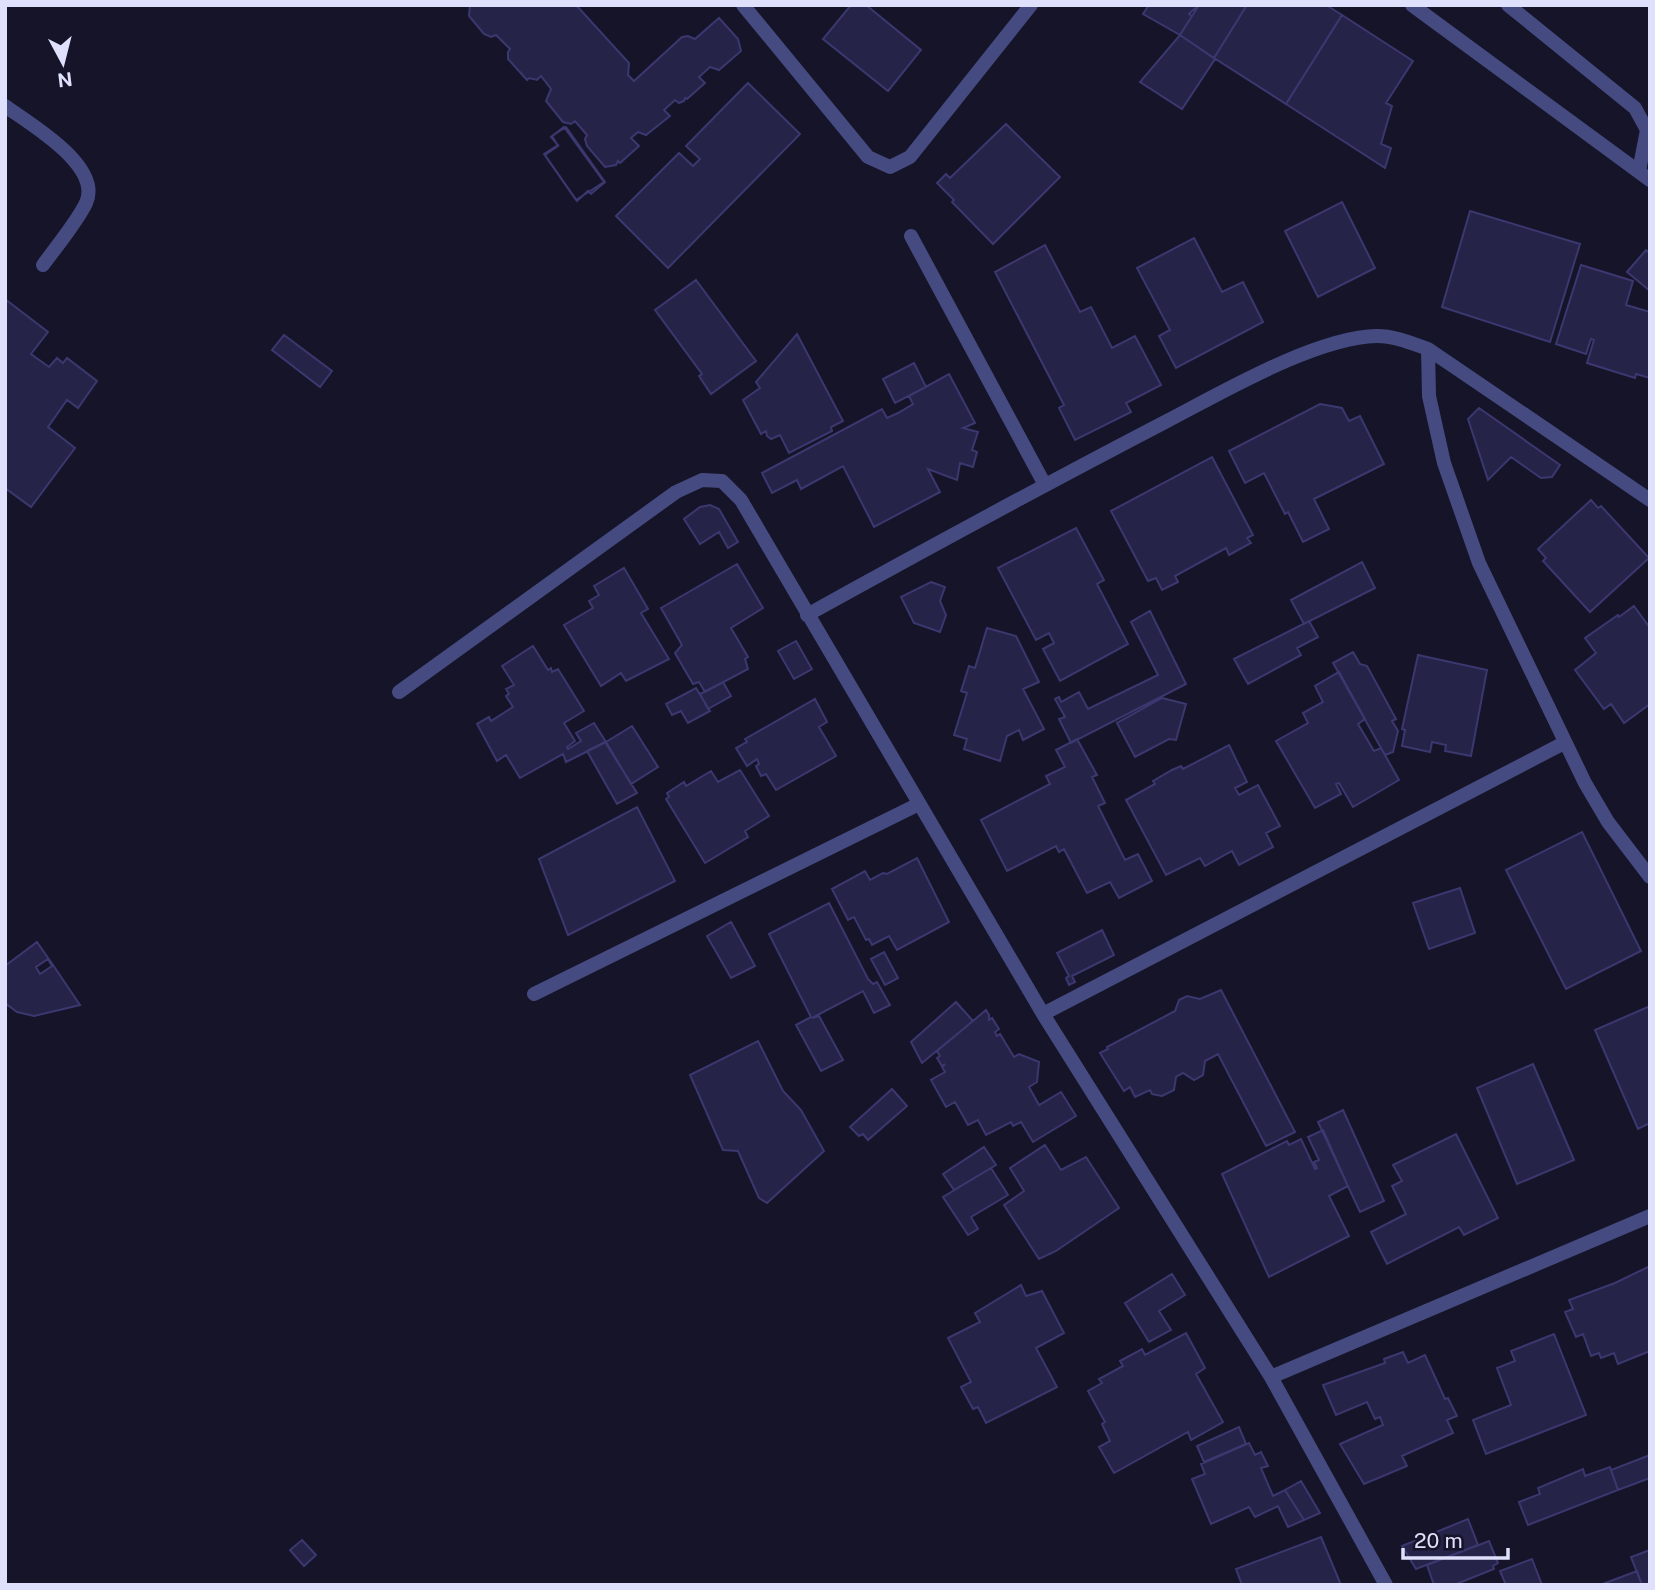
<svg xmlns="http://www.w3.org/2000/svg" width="1655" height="1590" viewBox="0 0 1655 1590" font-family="'Public Sans',sans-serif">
<rect width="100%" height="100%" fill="#151428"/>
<path fill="#252347" stroke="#3b3870" stroke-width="2" fill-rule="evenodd" d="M576,5L629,63L628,75L634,81L682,37L688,36L695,39L719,18L738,39L741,51L719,70L710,67L699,77L705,83L687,99L685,98L684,101L679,103L675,100L664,110L670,116L646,135L638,132L631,138L639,146L620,163L618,161L616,165L605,167L587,146L585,139L587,135L575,121L571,124L563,122L546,101L551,89L541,76L537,80L529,78L527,80L508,59V52L510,49L496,35L491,37L484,34L469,16L470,5Z
M851,5H866L921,50L888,91L823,39Z
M1149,5H1199L1189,14L1192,16L1180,35L1143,14Z
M1199,5H1247L1214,58L1180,35Z
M1247,5H1326L1342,15L1286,104L1214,58Z
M1342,15L1413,61L1386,103L1392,106L1381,144L1391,148L1385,168L1286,104Z
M1180,35L1215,59L1182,109L1140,82Z
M748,83L800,134L668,268L616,216L679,153L693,166L700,159L686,146Z
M1006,124L1060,177L993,244L952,202L954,200L937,183L946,174L950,178Z
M564,127L604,182L576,200L544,154L558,145L551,137Z
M566,127L605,182L591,194L588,191L577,201L545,155L558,146L552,136Z
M1342,202L1375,268L1318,297L1285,231Z
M1470,211L1580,244L1550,342L1442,307Z
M1194,238L1222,292L1243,282L1263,322L1176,368L1159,336L1170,330L1137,268Z
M1045,245L1080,312L1091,307L1112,348L1135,336L1161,385L1126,403L1131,412L1075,440L1059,408L1064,405L995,272Z
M1646,250L1650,253V291L1627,272Z
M1581,265L1633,281L1626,305L1650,312V378L1636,374L1635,378L1587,363L1594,340L1591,339L1586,354L1556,344Z
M696,280L756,361L711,394L699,376L702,374L655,310Z
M5,299L48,332L31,354L49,367L57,358L63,363L67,358L97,381L78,408L67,400L48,427L75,448L31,507L5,488Z
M797,334L843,421L831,427L832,431L789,453L780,435L771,439L767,436L766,431L761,434L743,400L760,388L756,382Z
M284,335L332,371L320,387L272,350Z
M914,363L926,387L895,403L883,379Z
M949,374L975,423L963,428L978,432L972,450L977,452L973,467L960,463L957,480L928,469L940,492L874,527L843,466L801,489L797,480L772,493L762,473L882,409L887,418L898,413L913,404L909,396Z
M1320,404L1342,408L1349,421L1360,416L1384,464L1314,499L1329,529L1303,542L1288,512L1285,514L1264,473L1245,483L1229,451Z
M1479,408L1560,465L1552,477L1541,478L1511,457L1488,480L1468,419Z
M1212,457L1253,535L1247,538L1251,543L1229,555L1226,548L1175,576L1178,582L1162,590L1156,578L1148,581L1111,511Z
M1591,500L1598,508L1601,506L1649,558L1590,612L1543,561L1546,558L1538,549Z
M710,505L719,509L738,542L728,548L719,532L700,544L684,519L700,507Z
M1076,528L1104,580L1097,584L1128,644L1060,681L1043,649L1054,643L1049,633L1036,640L998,568Z
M1362,562L1375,588L1304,624L1291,600Z
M737,564L763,608L731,628L748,657L745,659L748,669L705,692L699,682L693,684L675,653L682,645L661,608Z
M624,568L648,609L641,613L669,659L626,681L621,673L601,686L564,625L593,608L589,601L599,595L594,586Z
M931,582L945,587L940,601L946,615L940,632L914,623L901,597Z
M1634,606L1650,628V704L1624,723L1611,704L1604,709L1575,670L1596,653L1585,638L1618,615L1619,617Z
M1150,611L1186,684L1071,743L1059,719L1065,717L1055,699L1059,697L1061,702L1079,692L1088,709L1158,675L1131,622Z
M1309,621L1318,637L1297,648L1301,655L1248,684L1234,659Z
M987,628L1016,636L1039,682L1023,689L1044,729L1023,740L1019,730L1007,736L1000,761L964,749L967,739L954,735L967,693L961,691L969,666L975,668Z
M796,641L812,669L794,679L778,651Z
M533,646L548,670L551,668L552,672L558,669L584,711L564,723L575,741L567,747L568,749L581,741L576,733L594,723L606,742L566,762L563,754L520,778L506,755L497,761L477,724L489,717L491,721L513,707L506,696L509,694L506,689L514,685L502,666Z
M1353,652L1360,664L1367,666L1396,719L1392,721L1398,731L1393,752L1385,755L1333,663Z
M1418,655L1487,670L1471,756L1445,751L1446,745L1432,742L1430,752L1402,746L1405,730L1402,729Z
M1339,672L1365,719L1358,724L1374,751L1381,748L1399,780L1353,807L1339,783L1336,784L1341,794L1315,808L1276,741L1308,723L1303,713L1323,702L1315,686Z
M723,682L731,696L708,709L700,694Z
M696,688L710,711L688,723L681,711L672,715L666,704Z
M1162,698L1186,704L1176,740L1169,739L1135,757L1117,723Z
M815,699L827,722L819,727L836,756L776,790L766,774L761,776L756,766L759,764L757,759L747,766L736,748L747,742L745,739Z
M632,726L658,767L631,784L606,742Z
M1077,739L1097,775L1092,777L1105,803L1098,806L1125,860L1138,854L1152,881L1119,898L1110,882L1087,893L1064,849L1059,852L1056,846L1007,871L981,820L1050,784L1046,776L1065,767L1056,750Z
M605,742L637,793L617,804L587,751Z
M1229,745L1247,782L1235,788L1239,795L1258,785L1280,826L1266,833L1273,847L1239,865L1232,851L1205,866L1200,858L1166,875L1126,800L1155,784L1153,781L1172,770L1181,766L1183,769Z
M740,770L769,816L745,831L748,837L705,863L666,799L669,797L667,793L684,782L686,786L711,771L718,782Z
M637,807L675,881L568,935L539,859Z
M1582,832L1641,951L1566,989L1506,870Z
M917,858L949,922L897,950L889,936L872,945L869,939L866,940L854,917L848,920L832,889L865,871L870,880L883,873L887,874Z
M1460,888L1475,933L1429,949L1413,903Z
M829,903L868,979L873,984L877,982L890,1005L874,1013L863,991L812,1018L819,1016L843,1060L821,1071L796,1025L811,1017L769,934Z
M731,922L755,966L731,978L707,936Z
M1102,930L1114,955L1072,976L1075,982L1069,985L1066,978L1069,976L1057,953Z
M37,942L53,965L80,1005L34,1016L17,1012L5,1003V966ZM48,959L52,966L40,974L36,967Z
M884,952L898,978L885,985L871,959Z
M1221,990L1295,1132L1266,1146L1218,1054L1205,1061L1203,1075L1194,1080L1183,1073L1176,1077L1174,1090L1162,1096L1152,1094L1150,1090L1135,1097L1130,1087L1124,1091L1100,1053L1108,1049L1107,1047L1175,1011L1179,1000L1187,996L1200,999Z
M956,1002L973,1021L922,1063L911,1042Z
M1650,1006V1123L1638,1129L1595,1030Z
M986,1010L989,1015V1020L992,1018L999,1029L995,1032L997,1036L1000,1034L1014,1057L1019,1054L1039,1062L1037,1082L1029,1087L1039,1105L1061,1092L1076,1116L1033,1142L1021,1122L1013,1126L1011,1122L986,1135L978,1120L968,1125L955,1102L946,1107L931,1080L945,1072L942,1067L945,1064L942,1066L937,1058L940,1056L937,1051Z
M758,1041L783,1091L801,1110L824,1151L767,1203L759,1198L738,1151L723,1150L690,1075Z
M1533,1064L1574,1160L1517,1184L1477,1088Z
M892,1089L907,1106L868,1140L863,1134L859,1136L850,1127Z
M1343,1110L1384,1201L1360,1212L1318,1122Z
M1323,1130L1348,1186L1329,1196L1349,1236L1269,1277L1222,1174L1287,1141L1289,1145L1301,1139L1315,1169L1317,1168L1314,1162L1319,1160L1308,1137Z
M1456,1134L1498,1218L1464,1235L1459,1227L1387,1264L1371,1232L1406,1214L1392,1186L1402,1181L1393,1165Z
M1045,1145L1061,1170L1086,1157L1119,1208L1056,1251L1039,1259L1004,1205L1024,1191L1010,1168Z
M984,1147L996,1165L954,1190L943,1174Z
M991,1168L1008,1195L971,1217L978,1229L968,1235L943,1197Z
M1650,1266V1351L1618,1364L1614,1353L1601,1358L1599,1353L1591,1356L1583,1334L1576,1337L1565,1312L1573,1309L1569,1300L1615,1283Z
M1172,1274L1185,1295L1159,1311L1171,1330L1149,1342L1125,1303Z
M1021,1285L1026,1296L1042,1291L1064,1333L1036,1348L1057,1387L986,1423L978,1407L973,1409L961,1387L971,1382L948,1338L980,1322L975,1313Z
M1186,1333L1205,1368L1196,1374L1223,1422L1191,1440L1188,1432L1114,1473L1099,1447L1110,1441L1102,1424L1105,1422L1088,1391L1102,1383L1099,1379L1123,1366L1120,1361L1142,1349L1145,1355Z
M1554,1334L1586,1415L1486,1454L1473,1420L1511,1405L1497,1368L1515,1361L1511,1351Z
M1403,1352L1408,1363L1425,1355L1445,1399L1448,1398L1457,1416L1447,1420L1453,1433L1402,1456L1407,1466L1364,1484L1340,1444L1383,1425L1380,1417L1375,1419L1367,1402L1336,1415L1323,1385L1385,1363L1384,1359Z
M1239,1427L1246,1444L1204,1462L1197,1446Z
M1249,1443L1255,1455L1261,1452L1268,1466L1261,1468L1273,1496L1285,1490L1304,1520L1288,1527L1278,1506L1255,1517L1249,1507L1211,1524L1192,1479L1205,1474L1201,1464Z
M1650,1455V1478L1618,1490L1611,1470Z
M1610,1467L1618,1490L1528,1525L1519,1502L1540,1494L1538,1488L1583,1469L1585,1476Z
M1301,1481L1320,1513L1304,1520L1285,1490Z
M1468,1519L1478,1545L1416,1569L1402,1546Z
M1321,1537L1341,1585H1242L1236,1569Z
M302,1540L316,1555L304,1566L290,1550Z
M1489,1541L1498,1563L1493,1566L1494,1569L1454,1585H1434L1427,1565Z
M1650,1550V1585H1642L1631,1557Z
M1532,1559L1542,1585H1506L1500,1571Z
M1637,1571L1642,1585H1600Z"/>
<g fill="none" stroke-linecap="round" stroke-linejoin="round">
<path stroke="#454b81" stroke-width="14" d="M1508,5L1635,108L1647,130L1639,171"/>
<path stroke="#454b81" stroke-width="14" d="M743,5L868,157L890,167L910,157L1031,5
M5,106C30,124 103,166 86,203C77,222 56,247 43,265
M911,236L1045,485
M1428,349L1429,396L1444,463L1479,563L1585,783L1608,822L1650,877
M807,615C926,549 1046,484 1167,421C1221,393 1316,337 1377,336C1395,336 1411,343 1428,349L1650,500
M399,692L676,492L702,480L722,481L741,500L1043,1014L1271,1377L1386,1585
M534,994L919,804
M1043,1014L1564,743
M1271,1377L1650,1216"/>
<path stroke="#454b81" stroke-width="14" d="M1412,5L1650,180"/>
</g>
<rect width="1655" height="1590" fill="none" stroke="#dfe0fb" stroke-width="14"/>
<g transform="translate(63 63) rotate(173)" stroke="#151428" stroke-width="5" paint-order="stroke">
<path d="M0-5L12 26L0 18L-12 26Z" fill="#dfe0fb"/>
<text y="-10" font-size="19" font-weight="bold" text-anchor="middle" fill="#dfe0fb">N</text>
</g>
<path d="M1403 1548v10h105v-10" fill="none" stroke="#dfe0fb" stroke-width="3.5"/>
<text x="1414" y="1548" font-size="21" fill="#dfe0fb" stroke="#151428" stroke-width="5" paint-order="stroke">20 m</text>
</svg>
